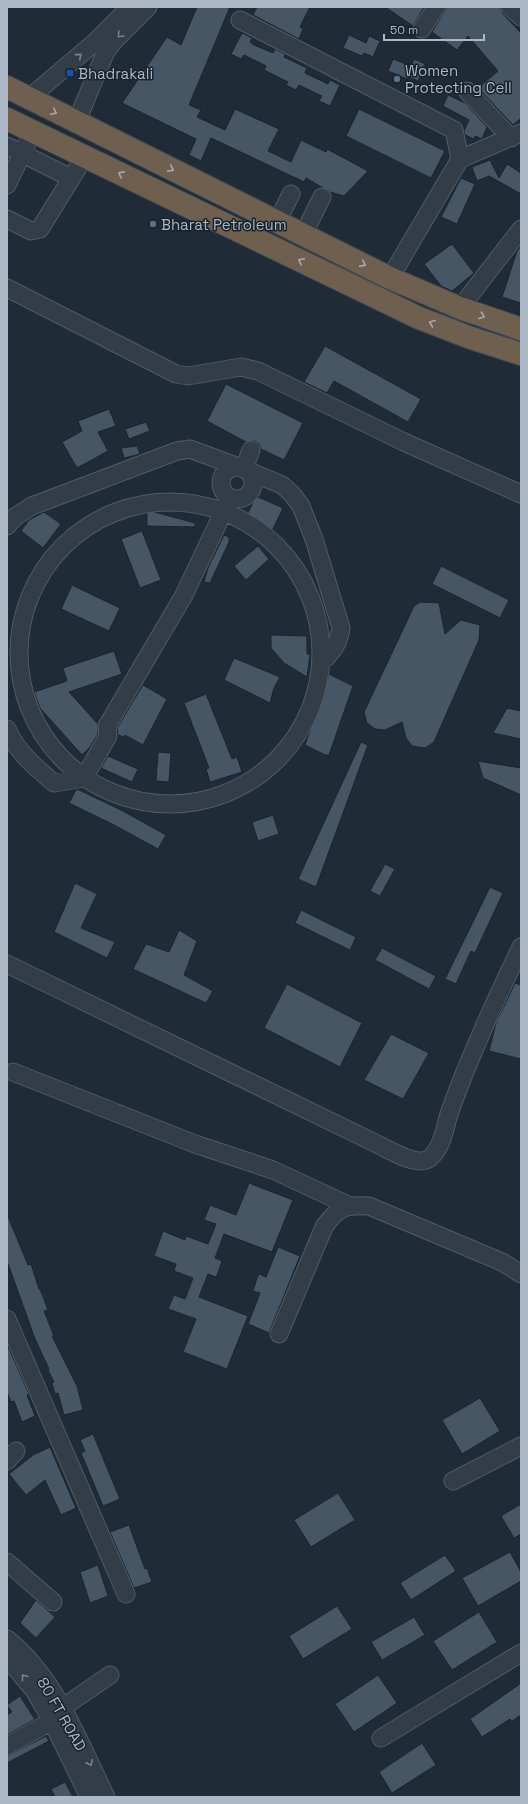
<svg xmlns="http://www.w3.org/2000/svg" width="528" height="1804" viewBox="0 0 528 1804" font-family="'Space Grotesk',sans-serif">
<rect width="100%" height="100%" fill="#1f2c38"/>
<path fill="#465664" stroke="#1a242e" d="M197,7H230L189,105L201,110L197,117L225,130L235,109L279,129L268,151L291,162L301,140L326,152L327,149L368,171L344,196L330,192L306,178L304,182L211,138L201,161L189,155L196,139L122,103L167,37L181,45Z
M257,7H310L300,27L303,29L299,39L253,15Z
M385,7H424L413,26Z
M446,7H500L503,14L521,33V118L513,125L478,88L498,71L468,36L457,50L432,32L444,12Z
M242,33L252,38L250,42L254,45L273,53L275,49L285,54L284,57L307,68L305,73L328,84L330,80L340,85L330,106L319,101L322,96L303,87L299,85L296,90L286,85L288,82L264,70L266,66L244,55L241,59L231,54Z
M349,35L366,43L369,36L380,41L373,57L364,53L362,56L343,48Z
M393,59L411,66L414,59L425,64L418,81L409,77L407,79L388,71Z
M448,95L465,103L487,127L482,139L475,136L474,139L465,135L464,131L469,120L443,106Z
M359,109L445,151L431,178L346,136Z
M490,160L499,178L507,164L521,173V194L489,176L477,181L472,167Z
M461,178L475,184L457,224L441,217Z
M452,244L474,273L452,291L441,286L424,264Z
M521,246V303L502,297L517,251Z
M325,346L421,399L408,422L334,381L327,393L304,382Z
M226,384L303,423L284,460L261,449L259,444L255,441L246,442L207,421Z
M109,409L116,426L98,432L108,451L77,468L62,442L82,431L78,421Z
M146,422L150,431L129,439L125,429Z
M137,446L140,454L124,458L121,448Z
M256,496L283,508L272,531L245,519Z
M147,510L195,523V527L147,526Z
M44,512L61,524L43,548L21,531L29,520Z
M142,531L161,580L140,588L121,539Z
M224,535L229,537V542L210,583L204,582L208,568Z
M258,546L269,559L246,580L234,566Z
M441,566L509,600L500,618L432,584Z
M72,585L120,608L109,631L61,609Z
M420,602L439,603L445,634L461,620L480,625L479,640L434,742L425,748L412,746L406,738L402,722L385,730L375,729L367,723L364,712L414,606Z
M271,635L307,636V654H310L307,677L284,663L271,648Z
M114,651L122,674L69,692L98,724V734L90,747L82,755L40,708L34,692L67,681L63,668Z
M234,658L280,677L274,688L270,703L224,680Z
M329,674L353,686L329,755H325L305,745Z
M143,685L167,699L143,745L125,735L124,737L118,735L117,728Z
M206,694L232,759L237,757L242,772L210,782L206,769L209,768L184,703Z
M507,708L521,711V739L493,733Z
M361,742L368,745L316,887L298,879Z
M158,752L171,753L169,782L156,781Z
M108,756L138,769L132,782L101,768Z
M478,761L521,768V795L483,778Z
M77,789L123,811L166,835L158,849L116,826L69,803L76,790Z
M273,815L279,834L258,841L252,822Z
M385,864L395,869L380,896L370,891Z
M75,883L97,894L81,928L115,942L107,958L54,932Z
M490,887L503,893L475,953L471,951L456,984L445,979Z
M301,910L356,937L350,950L295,923Z
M179,930L197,941L184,975L213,991L206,1003L133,969L146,944L169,952Z
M382,948L436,976L429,989L375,960Z
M515,983L521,985V1059L489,1051L496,1023Z
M287,984L362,1023L340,1067L264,1028Z
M391,1034L429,1053L403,1099L364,1080Z
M249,1183L293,1200L272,1252L224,1234L215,1258L222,1261L218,1273L216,1277L208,1274L199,1297L248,1316L227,1369L183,1352L196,1319L168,1309L174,1295L185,1299L193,1278L174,1271L176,1264L154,1256L163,1231L185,1240L186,1236L208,1244L216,1224L204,1220L210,1205L236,1215Z
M7,1214L28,1265L31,1264L39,1289H40L48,1310L44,1311L54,1336H52L77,1386L83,1410L64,1415L58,1393L55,1394L52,1383L54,1382L48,1370L49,1369L35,1339L7,1261Z
M278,1247L300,1256L269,1333L248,1324L260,1293L253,1291L257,1278L259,1274L266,1277Z
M7,1344L29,1394L27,1395L35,1416L22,1422L14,1401L11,1402L7,1392Z
M480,1398L500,1431L462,1454L442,1420Z
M93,1434L120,1499L103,1506L81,1453L85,1451L80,1440Z
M50,1447L76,1508L61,1515L45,1480L26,1495L9,1474L33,1455Z
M338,1493L355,1520L311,1547L294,1520Z
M521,1504V1534L514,1538L501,1516Z
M129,1525L145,1569L147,1568L152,1582L134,1588L110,1532Z
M510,1552L521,1572V1581L478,1606L462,1578Z
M445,1555L456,1571L411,1600L400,1583Z
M98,1565L108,1596L90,1603L80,1572Z
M36,1600L55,1617L36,1638L20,1623Z
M337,1606L352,1629L303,1659L289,1636Z
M479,1612L497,1642L452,1670L433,1641Z
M414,1617L425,1635L382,1660L371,1642Z
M378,1675L397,1703L354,1732L335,1704Z
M521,1683V1715L512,1721L510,1719L482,1737L470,1719Z
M20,1696L34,1718H37L7,1735V1715L12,1712L7,1705Z
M46,1736L49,1741L7,1763V1756Z
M422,1743L436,1765L392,1793L379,1772Z
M65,1782L73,1797H55L51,1789Z"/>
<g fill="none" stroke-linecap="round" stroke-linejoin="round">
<defs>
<path id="minor" d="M510,7L521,17
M240,20L454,130L460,159
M422,29L436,7
M467,91L511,138
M28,99L95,42L130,7
M76,123L106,51L115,40L148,7
M7,146L71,178
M7,185L33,131
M7,219L31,231L40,229L85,156
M277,222L291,194
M303,235L322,197
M390,278L460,159L521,133
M7,288L176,374L188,376L241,367L258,371L404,442L521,494
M460,308L521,229
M221 483a16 16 0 1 1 32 0a16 16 0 1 1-32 0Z
M244,469L251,450
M19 653a151 151 0 1 1 302 0a151 151 0 1 1-302 0Z
M7,526L15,517L32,506L177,451L190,449L244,469L282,485L292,494L301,506L314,539L341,628C339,641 335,648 326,658
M7,729C17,752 35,767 54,783L84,778L108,736L107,726L184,595L230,498
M7,964L377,1144C390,1150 417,1168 430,1158C442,1148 445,1128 449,1114C469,1057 495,1001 521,947
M13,1072L195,1144L273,1170L348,1205
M7,1319L126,1594
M279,1334L324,1227C339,1206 345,1205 369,1206L502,1262L521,1274
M7,1461L16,1451
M453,1481L521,1446
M7,1562L53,1602
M7,1639C56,1678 79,1742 106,1797
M7,1658L34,1690L52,1721L89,1797
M62,1708L110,1675
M381,1738L521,1653
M7,1746L52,1721"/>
<path id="highway" d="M7,87L390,278L460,308L521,329
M7,119L419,318L471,338L521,354"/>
</defs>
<use href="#minor" stroke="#505b66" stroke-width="19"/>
<use href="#highway" stroke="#3d4852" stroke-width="24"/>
<use href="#minor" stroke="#323d48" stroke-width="17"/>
<use href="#highway" stroke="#6e5f4f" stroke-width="22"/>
</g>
<defs><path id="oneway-chevron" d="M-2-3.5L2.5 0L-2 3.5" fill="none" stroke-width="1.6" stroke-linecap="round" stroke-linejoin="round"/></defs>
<g stroke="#75818d">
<use href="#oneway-chevron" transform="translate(120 35) rotate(135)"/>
<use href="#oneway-chevron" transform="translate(79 56) rotate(-40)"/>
<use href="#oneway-chevron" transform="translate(24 1677) rotate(-128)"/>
<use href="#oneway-chevron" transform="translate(90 1763) rotate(64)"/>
</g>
<g stroke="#a3abb3">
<use href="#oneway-chevron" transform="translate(54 112) rotate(26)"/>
<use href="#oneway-chevron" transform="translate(171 169) rotate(26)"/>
<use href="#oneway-chevron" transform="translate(121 174) rotate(-154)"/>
<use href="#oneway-chevron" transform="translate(301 261) rotate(-154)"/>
<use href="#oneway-chevron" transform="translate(363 264) rotate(26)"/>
<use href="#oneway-chevron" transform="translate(482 316) rotate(20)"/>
<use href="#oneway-chevron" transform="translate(432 323) rotate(-158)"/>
</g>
<rect fill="#1a4fb4" stroke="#18222c" stroke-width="1.5" x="66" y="69" width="8" height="8" rx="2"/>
<g fill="#5c6f8a" stroke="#18222c" stroke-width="1.5">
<circle cx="397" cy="79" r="4"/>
<circle cx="153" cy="224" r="4"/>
</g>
<g text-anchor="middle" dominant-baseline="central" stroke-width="3" stroke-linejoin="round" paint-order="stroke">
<g font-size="15" fill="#acb8c5" stroke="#18222c" text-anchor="start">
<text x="405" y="70">Women<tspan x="405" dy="17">Protecting Cell</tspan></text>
<text x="78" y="73">Bhadrakali</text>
<text x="161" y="224">Bharat Petroleum</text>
</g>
<g font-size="15" fill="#acb8c5" stroke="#18222c">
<text transform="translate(62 1714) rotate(60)">80 FT ROAD</text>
</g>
</g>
<rect width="528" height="1804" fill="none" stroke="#acb8c5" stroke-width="16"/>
<path d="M384 34v6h100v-6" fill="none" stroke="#acb8c5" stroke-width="2"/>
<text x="390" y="34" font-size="12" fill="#acb8c5" stroke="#18222c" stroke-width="3" paint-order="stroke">50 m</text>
</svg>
